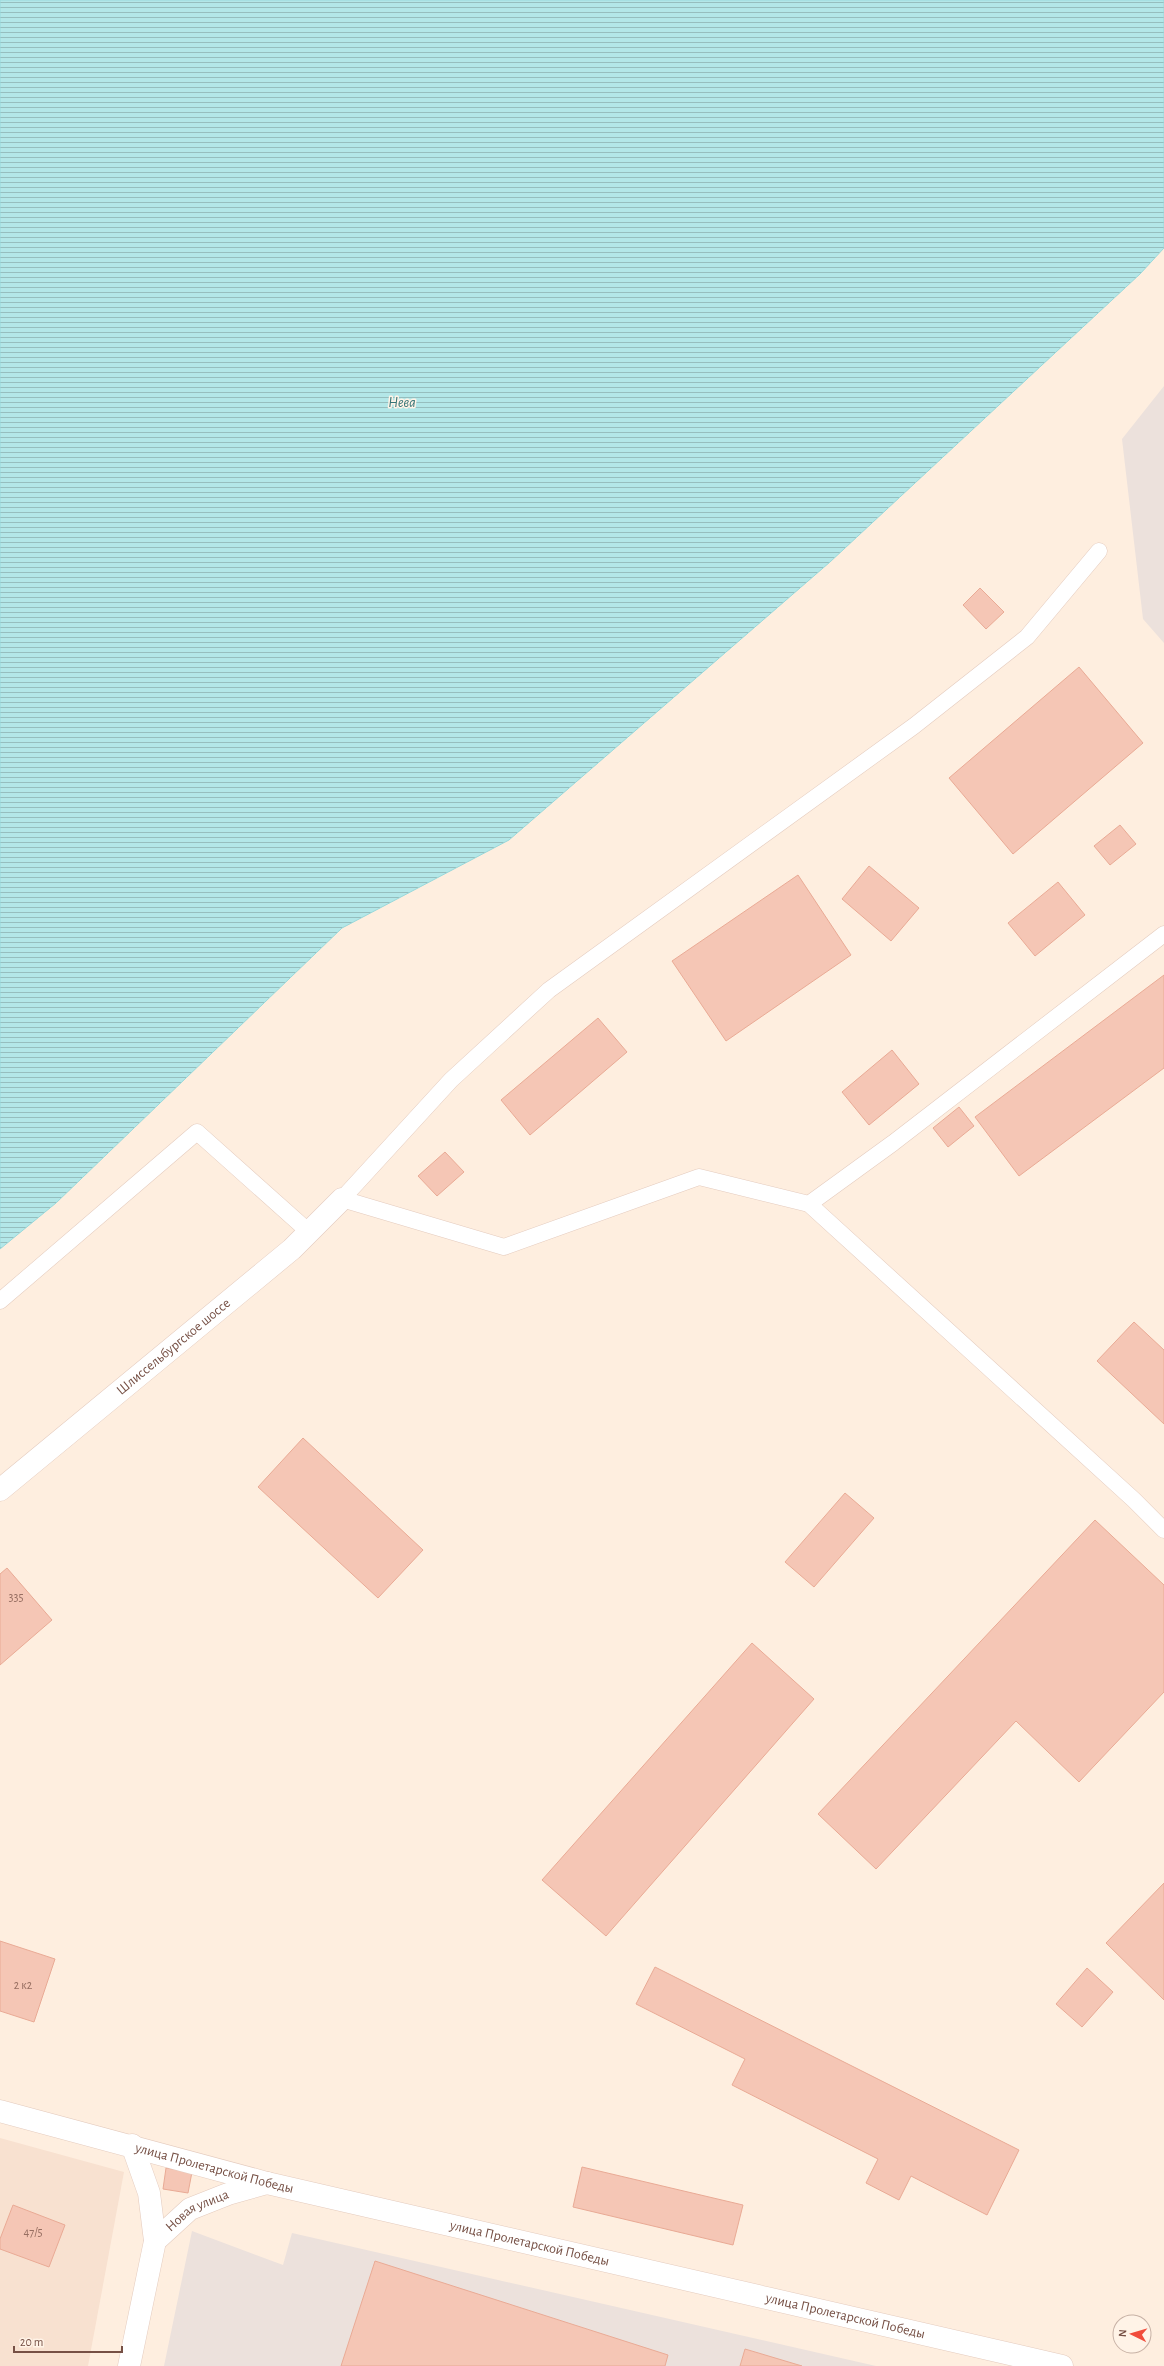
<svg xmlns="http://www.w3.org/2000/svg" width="1164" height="2366" viewBox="0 0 1164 2366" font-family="'Alegreya Sans',sans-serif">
<defs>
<pattern id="water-rules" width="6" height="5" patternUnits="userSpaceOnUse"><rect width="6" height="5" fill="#b3e7e8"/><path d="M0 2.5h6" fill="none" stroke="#96bebe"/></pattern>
</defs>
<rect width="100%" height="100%" fill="#feeedf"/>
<path fill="#f8e1d0" d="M0,2138L124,2172L88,2366H0Z"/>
<path fill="#ece1dc" d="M1164,386V643L1143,619L1122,439Z
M192,2231L283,2265L292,2233L876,2366H164Z"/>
<path fill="url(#water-rules)" stroke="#99d9db" d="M0,0H1164V248L1140,274L830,562L509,840L342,928L56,1203L0,1249Z"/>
<path fill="#f5c6b5" stroke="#e9aa95" d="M980,588L1004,612L986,629L963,605Z
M1079,667L1143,743L1013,854L949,778Z
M1120,825L1136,844L1110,865L1094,846Z
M869,866L919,908L891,941L842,899Z
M798,875L851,955L726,1041L672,961Z
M1058,882L1085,915L1035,956L1008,923Z
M1164,975V1068L1019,1176L975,1117Z
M598,1018L627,1052L530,1135L501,1100Z
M892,1050L919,1084L869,1125L842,1092Z
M959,1107L974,1126L948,1147L933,1128Z
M445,1152L464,1172L437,1196L418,1176Z
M1134,1322L1164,1350V1424L1097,1361Z
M303,1438L423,1550L378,1598L258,1487Z
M845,1493L874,1518L814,1587L785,1562Z
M1095,1520L1164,1585V1692L1079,1782L1016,1721L876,1869L818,1814Z
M7,1568L52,1620L0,1665V1574Z
M752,1643L814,1699L606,1936L542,1880Z
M1164,1883V2000L1106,1943Z
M0,1941L55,1959L34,2022L0,2011Z
M655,1967L1019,2150L987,2215L911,2176L899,2200L866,2183L878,2159L732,2085L745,2059L636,2004Z
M1087,1968L1113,1992L1082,2027L1056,2004Z
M582,2167L743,2205L733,2245L573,2207Z
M166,2168L192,2172L188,2193L163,2189Z
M13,2205L65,2225L49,2267L0,2249V2239Z
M375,2261L668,2355L665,2366H341Z
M745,2349L802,2366H740Z"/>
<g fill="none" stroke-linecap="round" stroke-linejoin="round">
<defs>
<path id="service" d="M1099,551L1027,637L914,726L549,990L451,1080L342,1199L504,1247L699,1177L809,1204L1134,1500L1164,1530
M809,1204L893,1143L1164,934
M0,1301L197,1132L309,1232"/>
<g id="minor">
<path id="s1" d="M0,1490L292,1249L342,1199"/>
<path id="s2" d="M0,2111L267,2183L1062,2366"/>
<path id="s3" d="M155,2241L190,2209L228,2194L267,2183"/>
<path d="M129,2366L155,2241L149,2193L132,2145"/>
</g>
</defs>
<use href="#service" stroke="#e4cbbe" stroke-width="17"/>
<use href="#minor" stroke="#e4cbbe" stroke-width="23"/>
<use href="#service" stroke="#fff" stroke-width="16"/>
<use href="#minor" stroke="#fff" stroke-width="22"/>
</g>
<g text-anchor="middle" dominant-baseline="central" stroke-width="3" stroke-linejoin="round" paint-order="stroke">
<g font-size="12" fill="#966e61">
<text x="16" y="1597">335</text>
<text x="23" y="1985">2 к2</text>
<text x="33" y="2232">47/5</text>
</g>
<g font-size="14" fill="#765045" stroke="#fff3e7">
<text stroke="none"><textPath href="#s1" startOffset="225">Шлиссельбургское шоссе</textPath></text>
<text stroke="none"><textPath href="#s2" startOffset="222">улица Пролетарской Победы</textPath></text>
<text stroke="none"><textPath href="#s3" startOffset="53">Новая улица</textPath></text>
<text stroke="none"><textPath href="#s2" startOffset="546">улица Пролетарской Победы</textPath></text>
<text stroke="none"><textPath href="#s2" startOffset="870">улица Пролетарской Победы</textPath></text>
</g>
<g font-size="15" font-style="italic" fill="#357476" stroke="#fff3e7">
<text x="402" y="402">Нева</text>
</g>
</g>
<g transform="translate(1132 2334) rotate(275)"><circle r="19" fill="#fff3e7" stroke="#c8b2a6"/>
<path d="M0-3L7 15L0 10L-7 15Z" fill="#f14c3b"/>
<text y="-6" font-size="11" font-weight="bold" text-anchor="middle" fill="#765045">N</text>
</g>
<path d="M14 2346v6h108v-6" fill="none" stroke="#765045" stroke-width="2"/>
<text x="20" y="2346" font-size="12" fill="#765045" stroke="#fff3e7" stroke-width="3" paint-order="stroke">20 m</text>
</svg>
